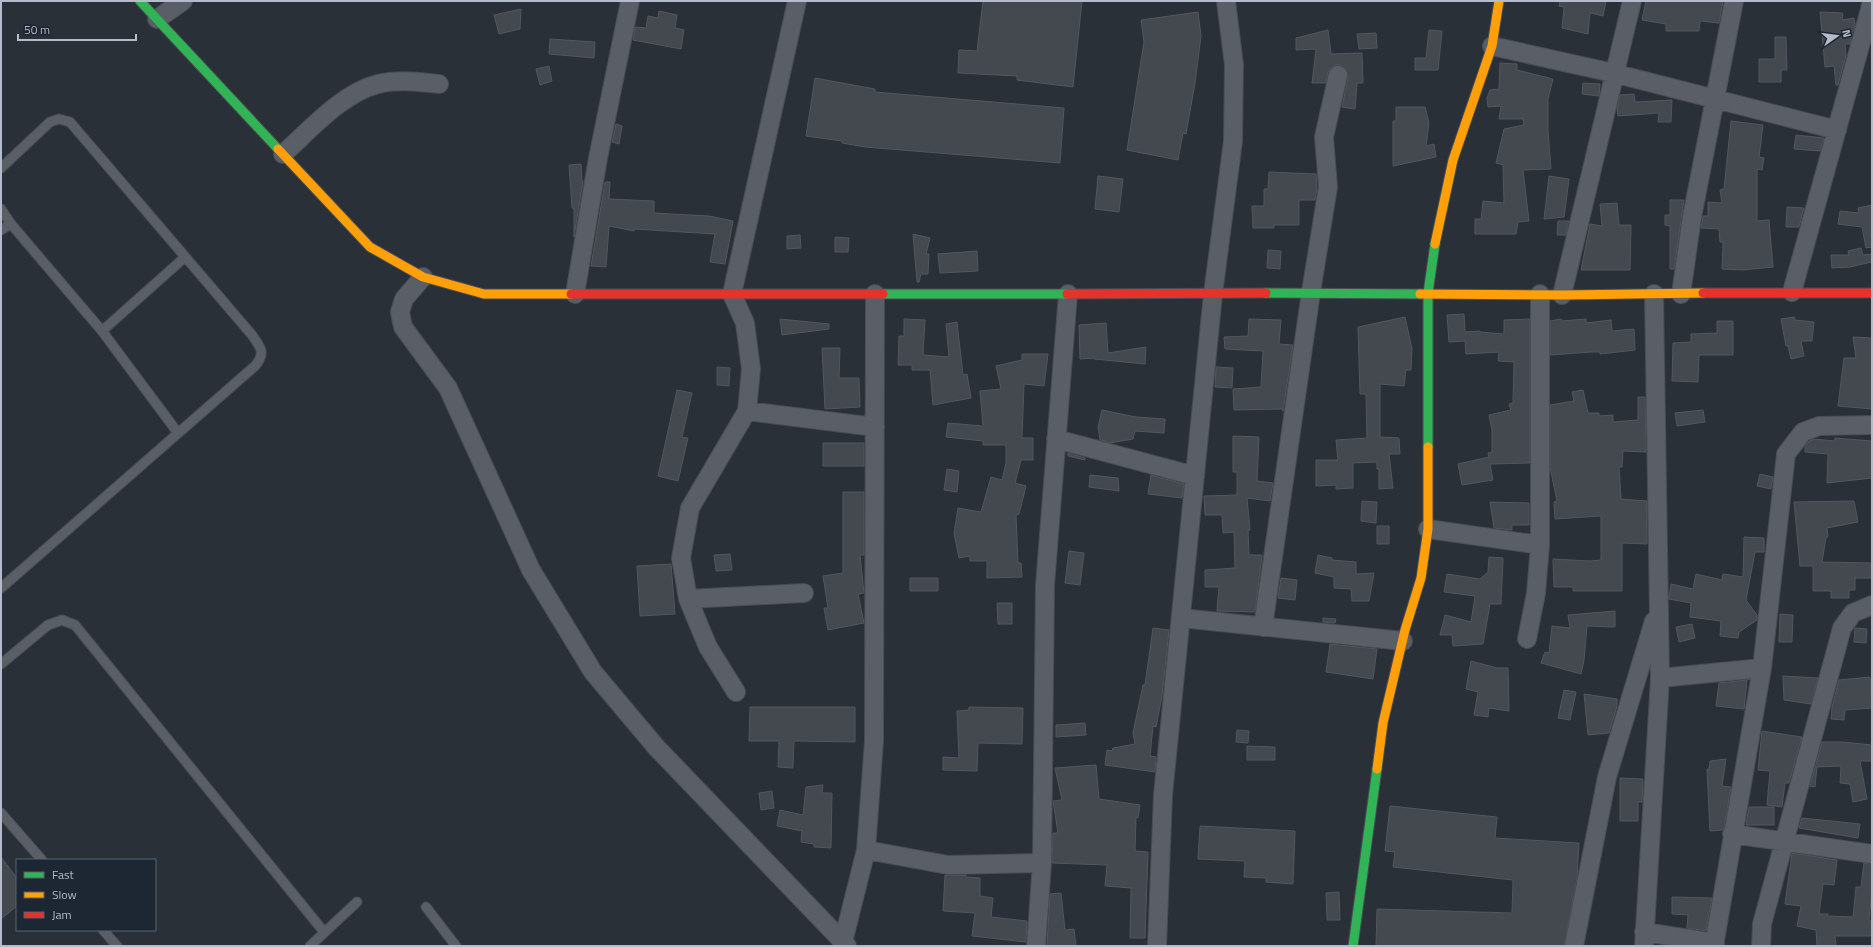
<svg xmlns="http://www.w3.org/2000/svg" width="1873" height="947" viewBox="0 0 1873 947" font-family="'Titillium Web',sans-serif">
<rect width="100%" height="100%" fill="#2a3038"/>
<path fill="#444950" stroke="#52575f" d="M983,1H1082L1073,87L1017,80V76L958,73L959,50L977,51Z
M1560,1H1606L1603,16L1590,13L1588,34L1562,28L1564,7L1559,6Z
M1646,1H1723L1719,23L1700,21L1699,31H1666V24L1642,20Z
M521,9L520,29L499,34L494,15Z
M659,11L677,15L675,28L684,30L681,49L633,40L635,27L646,28L648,16L658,18Z
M1198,12L1201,36L1195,83L1186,134L1183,133L1178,160L1127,150L1144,42L1141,20Z
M1820,12L1843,13L1842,20L1854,18L1855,24L1850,44H1845L1846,56L1838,85H1836L1834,66L1825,67Z
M1328,30L1331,54L1362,53L1363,83H1357L1355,109L1342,107L1348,77L1345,68L1341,65H1335L1328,72L1326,83H1312L1316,49L1296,50V38Z
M1429,30L1442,31L1438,70H1415V58H1426Z
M1376,33L1377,48L1359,49L1357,34Z
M1775,37H1786L1787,70H1781V82H1759V59H1775Z
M550,39L595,42L594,58L549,54Z
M1500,63L1517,64V70L1553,79L1548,99V131L1551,169L1523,170L1529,221L1518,222L1516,234H1475V219H1481L1483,201L1504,203L1503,165L1496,163L1504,129L1524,125L1523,119H1499L1501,106L1488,107L1487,98L1490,90L1499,89Z
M549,66L552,81L540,85L536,69Z
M815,78L875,89V92L1064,108L1060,163L865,147L842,143V141L806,136Z
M1583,83L1600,84L1599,96L1582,94Z
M1634,94L1635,102L1672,100L1671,122H1658L1659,113L1618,116L1617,109L1620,95Z
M1396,107H1425L1429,123L1426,146L1434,144L1436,157L1393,166V121H1396Z
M1731,121L1763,125L1759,157L1764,158L1762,170L1757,169V221L1769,220L1773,267L1742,270L1722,269L1723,242H1720L1719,229L1701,228L1703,216H1708V202L1722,203L1720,190L1724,189Z
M616,124L622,126L619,144L612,142Z
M1796,135L1824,138L1820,151L1794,149Z
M581,164L582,181H583L574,237V208H572L569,165Z
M1269,172L1316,174L1317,187L1315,200H1299V225H1274V228H1253L1252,206H1264V189H1268Z
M1098,176L1123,179L1119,212L1095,209Z
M1549,176L1569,179L1564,217L1544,219Z
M605,182H610L609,199L654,201V213L709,216L733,221L725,264L710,262L715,234L634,229V231L609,226L606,267L591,266Z
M1670,200H1684L1674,269H1670V226L1665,225V215H1670Z
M1617,203L1619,225H1631L1630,270H1581L1590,224L1602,226L1600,204Z
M1872,205V247L1866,248L1862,227L1838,224L1840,211L1859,213L1858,208Z
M1787,207L1804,208L1799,227H1786Z
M1558,221H1569L1566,235H1557Z
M913,234L930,238L926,254H929L928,274H921L919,282H917Z
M800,235L801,248L787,249V236Z
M835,237L849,238L848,252H835Z
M1861,248L1863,255L1872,254V262L1850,267L1832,268L1831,255H1849L1848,251Z
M1268,250L1281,251L1280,269L1267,268Z
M977,251L978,271L940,273L938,254Z
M1464,314L1465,332L1480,331V332L1504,334V320L1530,319V463L1490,464L1493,480L1462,485L1458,464L1489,457L1488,453L1492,452V430L1489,415L1511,410L1509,404L1513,403L1514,362L1498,361L1499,352L1466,354L1465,341L1449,342L1447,315Z
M1405,317L1412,349L1411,370H1406L1404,386L1380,384V437L1399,438L1400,454H1389L1393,488L1379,489V469H1377V462L1353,463V488L1336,489V485L1316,486V460H1338L1336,440L1367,438L1366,394H1360L1358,327Z
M1794,317L1795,320L1814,322L1812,341H1801L1804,356L1791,359L1788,346H1786L1781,319Z
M780,319L829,324V329L782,335Z
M904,319L925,320L923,355L949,357L946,324L957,322L963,375L967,374L971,398L933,405L930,370H912V365H898L899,336H904Z
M1249,319L1281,320L1279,344L1293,345L1283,411L1282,409L1234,410L1233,389L1261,387L1263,351L1225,349L1224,337L1248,336Z
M1561,319L1562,321L1586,319V323L1611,320L1612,331L1634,329L1635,350L1600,354V352H1591L1550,355V321Z
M1717,321H1733V355H1699L1698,382L1672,381L1673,343L1691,342V334L1717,333Z
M1106,323L1108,353L1146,347L1145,364L1094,359V358L1080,359L1079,325Z
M1853,337L1872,338V409L1838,406L1844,358H1856Z
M822,348H840L839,378H859L860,407L825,409Z
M1022,354H1048L1044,386L1024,384L1022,438H1033V460H1021L1015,483L1026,486L1019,514L1016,515L1018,563H1021L1022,577L987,578V561H970V556L959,558L954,533L958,508L981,512L991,477L1002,480L1006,463V445H983V441L946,437L948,423L983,426L980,391L1001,389L996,366L1022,360Z
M717,367L730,368L729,386L717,385Z
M1216,367L1233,368L1232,388L1215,387Z
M677,390L692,393L682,437L688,438L678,481L658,476Z
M1583,390L1588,413H1599V416L1613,415V422L1638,420V397H1645L1646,452L1623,451L1622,467H1619L1621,499L1647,501V544L1622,543V591H1573V587H1554L1553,559L1590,561L1601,560V516L1555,519L1554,502L1557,501L1550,467V405L1574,401L1572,392Z
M1102,410L1136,417L1165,419L1164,433L1135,431L1133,439L1110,443L1100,440L1098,427Z
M1703,410L1705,422L1677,426L1675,413Z
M1233,436L1259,437L1257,481L1273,483L1270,501L1247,498L1250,530H1248L1249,555H1262L1255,612L1217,611L1219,587H1205V570L1235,568L1234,532L1223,533L1222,515H1205L1204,496L1237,495V472H1233Z
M1835,438L1872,441V478L1827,483L1828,454L1805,452V447L1809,441L1814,439L1835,441Z
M823,443H864V466H823Z
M1068,453L1085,458V460L1068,456Z
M947,469L959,471L957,492L944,490Z
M1760,474L1773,477L1771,489L1757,486Z
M1090,475L1118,478L1119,491L1089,487Z
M1151,475L1184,484L1182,498L1148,494Z
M843,492H864V555H860L864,593L858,594L864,623L828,630L824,608H828L823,576L843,573Z
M1362,501L1377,502L1376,523L1361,521Z
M1854,501L1858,522L1827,528L1828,537L1826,538L1822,562L1872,563V578H1855V590H1849V598H1831V591H1813V566H1800L1794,502Z
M1490,502L1529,503V525H1512V530L1494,528Z
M1377,526H1389V544H1377Z
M1744,537L1764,538V552H1755L1746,600L1757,615V620L1739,632L1738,638L1720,636L1721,621L1690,617L1691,603L1669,599L1671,584L1693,589L1696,574L1722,580L1723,574L1743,577Z
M1069,551L1084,553L1080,585L1065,583Z
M730,554L732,570L716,571L714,555Z
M1318,555L1332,558V560L1356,562V574L1374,573L1369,601H1352L1351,589L1334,588V577L1315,573Z
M1489,557L1503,558L1501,604H1490L1483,644L1453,646L1452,635H1440L1445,615L1471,622L1475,596L1444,592L1447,574L1480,579L1488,572Z
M671,564L675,614L640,616L637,566Z
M910,578H938V591H910Z
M1281,578L1297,580L1295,600L1278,598Z
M997,603H1012V624H998Z
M1615,611V627L1587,626L1584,660L1581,674L1541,663L1545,652L1549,653L1552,626L1570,628L1568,615Z
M1780,614L1793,615L1792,642H1779Z
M1323,618L1336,619L1335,623L1323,622Z
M1692,624L1695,638L1679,642L1676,627Z
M1153,628L1169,630L1162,696L1156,727L1153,726L1150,756L1156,757L1155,772L1105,765L1107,750L1112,751L1113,748L1135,744L1133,733L1143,685H1145Z
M1855,628L1867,629L1866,643L1854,642Z
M1330,644L1377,649L1373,679L1326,672Z
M1471,661L1497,668H1508L1509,711L1489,708L1488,717L1474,715L1478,692L1466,689Z
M1783,676L1818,678L1811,704L1784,700Z
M1870,677L1872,708L1845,710L1844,720L1831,719L1832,707L1839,680Z
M1747,680L1744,709L1716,706L1719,683Z
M1564,690L1576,692L1570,720L1558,718Z
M1584,694L1617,699V706L1609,733L1588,735Z
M750,707H855V742L794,741L793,768L778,767L779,741H749Z
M969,707L1023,708L1022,744L978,743L977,771L943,770V757L959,758L957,711L969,710Z
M1085,723L1086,735L1056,737V725Z
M1237,730L1249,731L1248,743L1236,742Z
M1762,731L1802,737L1789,783H1785L1782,807L1767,805L1770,771L1758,770Z
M1822,742H1843L1872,745V761H1860L1867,799L1853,802L1850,784L1840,783L1841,766L1817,767L1815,787L1810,786Z
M1247,746L1275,747V760H1247Z
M1726,759L1722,786L1731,787L1724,828L1722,830L1710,831L1707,769H1709L1710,761Z
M1096,765L1099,799L1140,805L1138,818L1136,817L1135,851L1148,852L1145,938H1130L1131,888L1105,886L1107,865L1052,863L1053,833H1058L1053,801L1062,800L1055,768Z
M1620,778L1643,779L1642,802H1638V821H1620Z
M823,785L822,793H832L831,848L814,847V844L801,842L802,831L777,826L780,810L803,815L806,787Z
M772,791L774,808L761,810L759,793Z
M1390,806L1497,817L1495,838L1579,843L1577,878L1564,946H1376L1377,909L1512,913L1513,880L1393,867L1395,852L1385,851Z
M1749,807H1774V825H1746Z
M1802,818L1860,824L1858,838L1799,828Z
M1200,826L1295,831L1293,884L1266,882V878L1244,877L1245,861L1198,859Z
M1792,853L1837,860L1834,885L1823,884L1819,914H1828L1827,916L1853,917L1856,887H1861L1864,863L1872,864V891L1869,921H1872V936H1835L1836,946H1817L1816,930L1797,926L1801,906L1785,904Z
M1,857L17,878V906L1,919Z
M945,875H966V877L980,878V896L993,898L991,917L1027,921L1026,942L972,936L975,913L943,911Z
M1339,892L1340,920H1327L1326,893Z
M1061,893L1065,930L1074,929L1076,946H1047L1050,894Z
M1672,897L1712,898L1706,931L1687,928L1688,915L1672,914Z"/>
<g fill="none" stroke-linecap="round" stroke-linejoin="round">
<defs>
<path id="lane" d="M1,168L50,122L59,119L70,122L252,335C261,348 266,353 255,366L1,588
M1,209L11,224L102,331L178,433
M1,230L11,224
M102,331L184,258
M1,664L48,625L62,620L75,625L324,932
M1,813L42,860
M426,907L456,946
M103,930L117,946
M310,946L357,902"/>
<path id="street" d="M157,19L183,1
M1492,46L1613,73L1837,130
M283,154C310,130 342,93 378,84C398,79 419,82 439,84
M423,277L404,299L400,312L403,327L448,388L531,570L593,672L656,747L847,946
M1792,292L1872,2
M575,294L598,158L630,1
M1681,294L1692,217L1734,1
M1562,295L1632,1
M747,411L875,427
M1056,439L1195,476
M1428,529L1540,545
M688,599L804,593
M1181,618L1403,641
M1263,627L1311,292L1328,187L1324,137L1338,75
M1527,639L1536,593L1540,545V294
M1660,678L1762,668
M736,692L708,647L688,599L681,558L690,508L747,411L751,369L745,323L732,294L797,1
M1732,834L1872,854
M866,850L948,865L1042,863
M1644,932L1715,943
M843,942L866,850L874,741L875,294
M1036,946L1042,863L1045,585L1068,294
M1157,946L1163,795L1213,294L1233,141L1234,65L1226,1
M1574,946L1607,777L1654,621
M1644,946L1660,678L1654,294
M1714,946L1762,668L1786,454L1803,432L1819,426L1872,425
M1761,946L1762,924L1842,628L1853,613L1872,605"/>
<path id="fast" d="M140,1L278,149
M1266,293L1420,294
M883,294H1067
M1428,447V293L1435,244
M1353,946L1377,769"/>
<path id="slow" d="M278,149L370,247L423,277L484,294H571
M1435,244L1453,160L1492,46L1499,1
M1420,294L1564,295L1703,293
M1377,769L1383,723L1405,630L1421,578L1428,529V447"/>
<path id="jam" d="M1703,293H1872
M571,294H883
M1067,294L1266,293"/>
</defs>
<use href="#lane" stroke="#484c53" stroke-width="11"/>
<use href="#street" stroke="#484c53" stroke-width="20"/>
<use href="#fast" stroke="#484c53" stroke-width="11"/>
<use href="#slow" stroke="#484c53" stroke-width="11"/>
<use href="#jam" stroke="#484c53" stroke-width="11"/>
<use href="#lane" stroke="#5a5e66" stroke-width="9"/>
<use href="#street" stroke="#5a5e66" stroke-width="18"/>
<use href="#fast" stroke="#30b455" stroke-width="9"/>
<use href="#slow" stroke="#ff9f0a" stroke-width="9"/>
<use href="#jam" stroke="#e5322d" stroke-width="9"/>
</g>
<rect width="1873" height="947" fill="none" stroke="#b4bcc9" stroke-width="4"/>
<rect x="16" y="859" width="140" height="72" fill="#1d2633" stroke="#59626f"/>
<rect x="24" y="872" width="20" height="6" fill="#30b455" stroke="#59626f"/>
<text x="52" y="879" font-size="12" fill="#b4bcc9">Fast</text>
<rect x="24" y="892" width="20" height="6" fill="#ff9f0a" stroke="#59626f"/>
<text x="52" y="899" font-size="12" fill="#b4bcc9">Slow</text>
<rect x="24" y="912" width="20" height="6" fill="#e5322d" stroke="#59626f"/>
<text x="52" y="919" font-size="12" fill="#b4bcc9">Jam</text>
<g transform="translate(1837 36) rotate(76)" stroke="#1d2633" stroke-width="3" paint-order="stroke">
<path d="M0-3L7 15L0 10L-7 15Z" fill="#b4bcc9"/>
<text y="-6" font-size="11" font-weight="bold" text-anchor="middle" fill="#b4bcc9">N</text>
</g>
<path d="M18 34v6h118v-6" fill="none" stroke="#b4bcc9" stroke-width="2"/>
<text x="24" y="34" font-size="12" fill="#b4bcc9" stroke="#1d2633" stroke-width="3" paint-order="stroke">50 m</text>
</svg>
